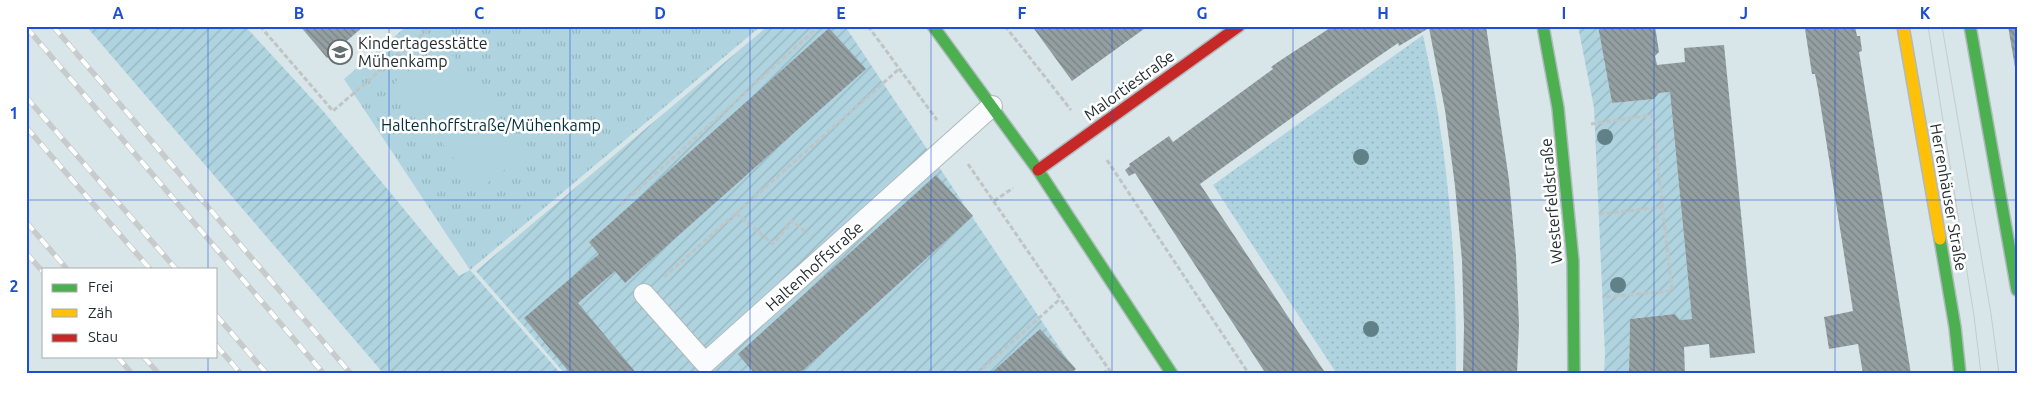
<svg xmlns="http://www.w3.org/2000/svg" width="2043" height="400" viewBox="0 0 2043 400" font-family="Ubuntu,sans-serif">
<defs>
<pattern id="grass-dots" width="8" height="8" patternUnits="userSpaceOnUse" patternTransform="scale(1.25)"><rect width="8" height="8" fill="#afd4df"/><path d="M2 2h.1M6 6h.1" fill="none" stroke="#96b6c0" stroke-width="1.8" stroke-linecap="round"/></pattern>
<pattern id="park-tufts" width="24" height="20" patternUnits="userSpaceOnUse" patternTransform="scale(1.25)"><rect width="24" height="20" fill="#afd4df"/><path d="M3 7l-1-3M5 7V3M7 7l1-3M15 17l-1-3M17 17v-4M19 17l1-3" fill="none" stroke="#96b6c0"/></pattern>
<pattern id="garden-furrows" width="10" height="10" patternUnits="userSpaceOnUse" patternTransform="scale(1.25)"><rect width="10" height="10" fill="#afd4df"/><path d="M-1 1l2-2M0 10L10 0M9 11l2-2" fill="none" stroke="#96b6c0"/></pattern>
<pattern id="building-back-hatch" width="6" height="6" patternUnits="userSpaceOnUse" patternTransform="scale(1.25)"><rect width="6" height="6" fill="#949fa2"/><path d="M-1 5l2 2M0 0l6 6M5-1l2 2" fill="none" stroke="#798285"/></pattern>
</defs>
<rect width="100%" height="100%" fill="#d8e6e9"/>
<path fill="url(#grass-dots)" d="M1423,35C1448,147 1457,259 1456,374H1337L1213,185Z"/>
<path fill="url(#park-tufts)" d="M407,26H761L470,270L344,79Z"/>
<path fill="url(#garden-furrows)" d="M86,26H245L324,112L459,276L470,270L561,374H384Z
M768,26H845L1077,374H565L476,271Z
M1578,26H1598L1612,103L1653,99L1659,93L1670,92L1692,319L1680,320L1675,314L1630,319L1629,374H1604L1605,355L1594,108Z"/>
<path fill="#afd4df" d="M444,44L527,153L478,190L395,82Z"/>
<path fill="url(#building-back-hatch)" d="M300,26H364L327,58Z
M1032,26H1148L1072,81Z
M1333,26H1486L1509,180L1516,256L1519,325L1517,374H1463L1464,326L1462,260L1455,186L1445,110L1429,28L1399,46L1398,43L1337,85L1200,184L1326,374H1266L1135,173L1129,176L1125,170L1130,166L1129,164L1169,136L1173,142L1273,69L1271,67L1278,62Z
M1598,26H1655L1659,52L1655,56L1657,65L1685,62L1684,48L1724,45L1755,353L1710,358L1709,344L1684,347L1685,374H1629L1630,319L1675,314L1680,320L1692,319L1670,92L1659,93L1654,99L1612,103Z
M1807,26H1855L1857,36H1860L1862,51L1859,52L1911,374H1863L1858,344L1829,349L1824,317L1853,311L1818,89L1815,74H1812L1805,29H1807Z
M2008,26H2017V72L2016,73Z
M829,28L866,69L625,283L615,271L578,303L637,374H571L524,318L599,254L589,242Z
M936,175L973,216L799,374H755L738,354Z
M1040,329L1076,369L1070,374H990Z"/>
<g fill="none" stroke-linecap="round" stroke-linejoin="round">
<defs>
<path id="lane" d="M644,294L705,363L992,106"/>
<path id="fast" d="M933,26L1038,170L1172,374
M1543,26L1558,108L1573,261L1574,374
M1970,26L2017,290
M1940,239L1955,327L1960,374"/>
<path id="slow" d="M1903,26L1940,239"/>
<path id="jam" d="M1038,170L1239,26"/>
</defs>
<use href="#lane" stroke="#afbabd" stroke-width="22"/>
<use href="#fast" stroke="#afbabd" stroke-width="14"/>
<use href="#slow" stroke="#afbabd" stroke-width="14"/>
<use href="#jam" stroke="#afbabd" stroke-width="14"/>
<path stroke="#bfc4c5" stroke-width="3" stroke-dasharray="5 2.5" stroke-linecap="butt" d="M260,26L333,111L432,26
M868,26L937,120
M1005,26L1071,110
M1591,124L1652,115L1672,291L1604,297
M1107,160L1249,374
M968,164L1112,374
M994,201L1013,188
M621,205L819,26
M736,213L773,244L792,221L808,234
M1599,214L1663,207
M664,277L899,69
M977,374L1060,299
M1103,374L1108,369"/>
<use href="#lane" stroke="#f9fbfc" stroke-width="20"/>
<use href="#fast" stroke="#4caf50" stroke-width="11"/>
<use href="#slow" stroke="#ffc107" stroke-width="11"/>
<use href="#jam" stroke="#c62828" stroke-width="11"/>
<path stroke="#c7cbcb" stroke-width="1" d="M1928,26L1974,316L1981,374
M1942,26L1991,314L1999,374"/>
<defs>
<path id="rail" d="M53,26L351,374
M26,27L324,374
M26,97L176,269
M26,127L150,269
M26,222L67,269
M26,253L44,273
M216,315L267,374
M216,345L241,374
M117,356L132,374
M143,356L159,374"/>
</defs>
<use href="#rail" stroke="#c7cbcb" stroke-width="5.5"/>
<use href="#rail" stroke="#fff" stroke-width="4" stroke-dasharray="11" stroke-linecap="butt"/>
</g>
<g fill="#618189">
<circle cx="1605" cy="137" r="8"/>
<circle cx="1361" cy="157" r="8"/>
<circle cx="1618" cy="285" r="8"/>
<circle cx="1371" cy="329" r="8"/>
</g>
<path fill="none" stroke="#1d4ed8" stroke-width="1" stroke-opacity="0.55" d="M208,26V269M389,26V374M570,26V374M750,26V374M931,26V374M1112,26V374M1293,26V374M1473,26V374M1654,26V374M1835,26V374M26,200H2017M208,356V374"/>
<defs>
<symbol id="school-ring" viewBox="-11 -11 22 22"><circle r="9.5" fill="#fff" stroke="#636e71" stroke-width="1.5"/><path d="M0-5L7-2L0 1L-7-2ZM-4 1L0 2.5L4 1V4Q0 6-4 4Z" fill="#636e71"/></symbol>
</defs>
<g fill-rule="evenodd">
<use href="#school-ring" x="326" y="38" width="28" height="28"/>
</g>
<g text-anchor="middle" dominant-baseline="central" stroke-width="5" stroke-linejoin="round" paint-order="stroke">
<g font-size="16" fill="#242e31" stroke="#fff" text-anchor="start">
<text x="358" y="43">Kindertagesstätte<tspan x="358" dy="18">Mühenkamp</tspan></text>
</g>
<g font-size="16" fill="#242e31" stroke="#fff">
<text transform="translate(1129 85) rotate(-36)">Malortiestraße</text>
<text transform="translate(1949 197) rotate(80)">Herrenhäuser Straße</text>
<text transform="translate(1551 201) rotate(-95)">Westerfeldstraße</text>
<text transform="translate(814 266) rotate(-42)">Haltenhoffstraße</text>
</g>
<g font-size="16" fill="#002f3a" stroke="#fff">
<text x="491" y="125">Haltenhoffstraße/Mühenkamp</text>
</g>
</g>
<rect width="2043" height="400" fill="none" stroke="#ffffff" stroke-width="55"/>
<rect x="42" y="268" width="175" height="90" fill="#ffffff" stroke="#a7abad"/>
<rect x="52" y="284" width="25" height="8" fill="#4caf50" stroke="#a7abad"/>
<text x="88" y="292" font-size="15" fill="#242e31">Frei</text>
<rect x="52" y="309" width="25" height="8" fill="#ffc107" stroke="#a7abad"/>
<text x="88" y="318" font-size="15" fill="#242e31">Zäh</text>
<rect x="52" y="334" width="25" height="8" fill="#c62828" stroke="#a7abad"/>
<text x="88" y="342" font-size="15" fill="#242e31">Stau</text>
<rect x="28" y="28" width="1988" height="344" fill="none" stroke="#1d4ed8" stroke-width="2"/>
<g font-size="16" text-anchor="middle" font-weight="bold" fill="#1d4ed8">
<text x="118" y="19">A</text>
<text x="299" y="19">B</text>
<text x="479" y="19">C</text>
<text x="660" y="19">D</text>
<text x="841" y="19">E</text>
<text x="1022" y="19">F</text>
<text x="1202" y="19">G</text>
<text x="1383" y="19">H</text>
<text x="1564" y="19">I</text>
<text x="1744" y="19">J</text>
<text x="1925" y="19">K</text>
<text x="14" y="119">1</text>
<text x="14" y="292">2</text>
</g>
</svg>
